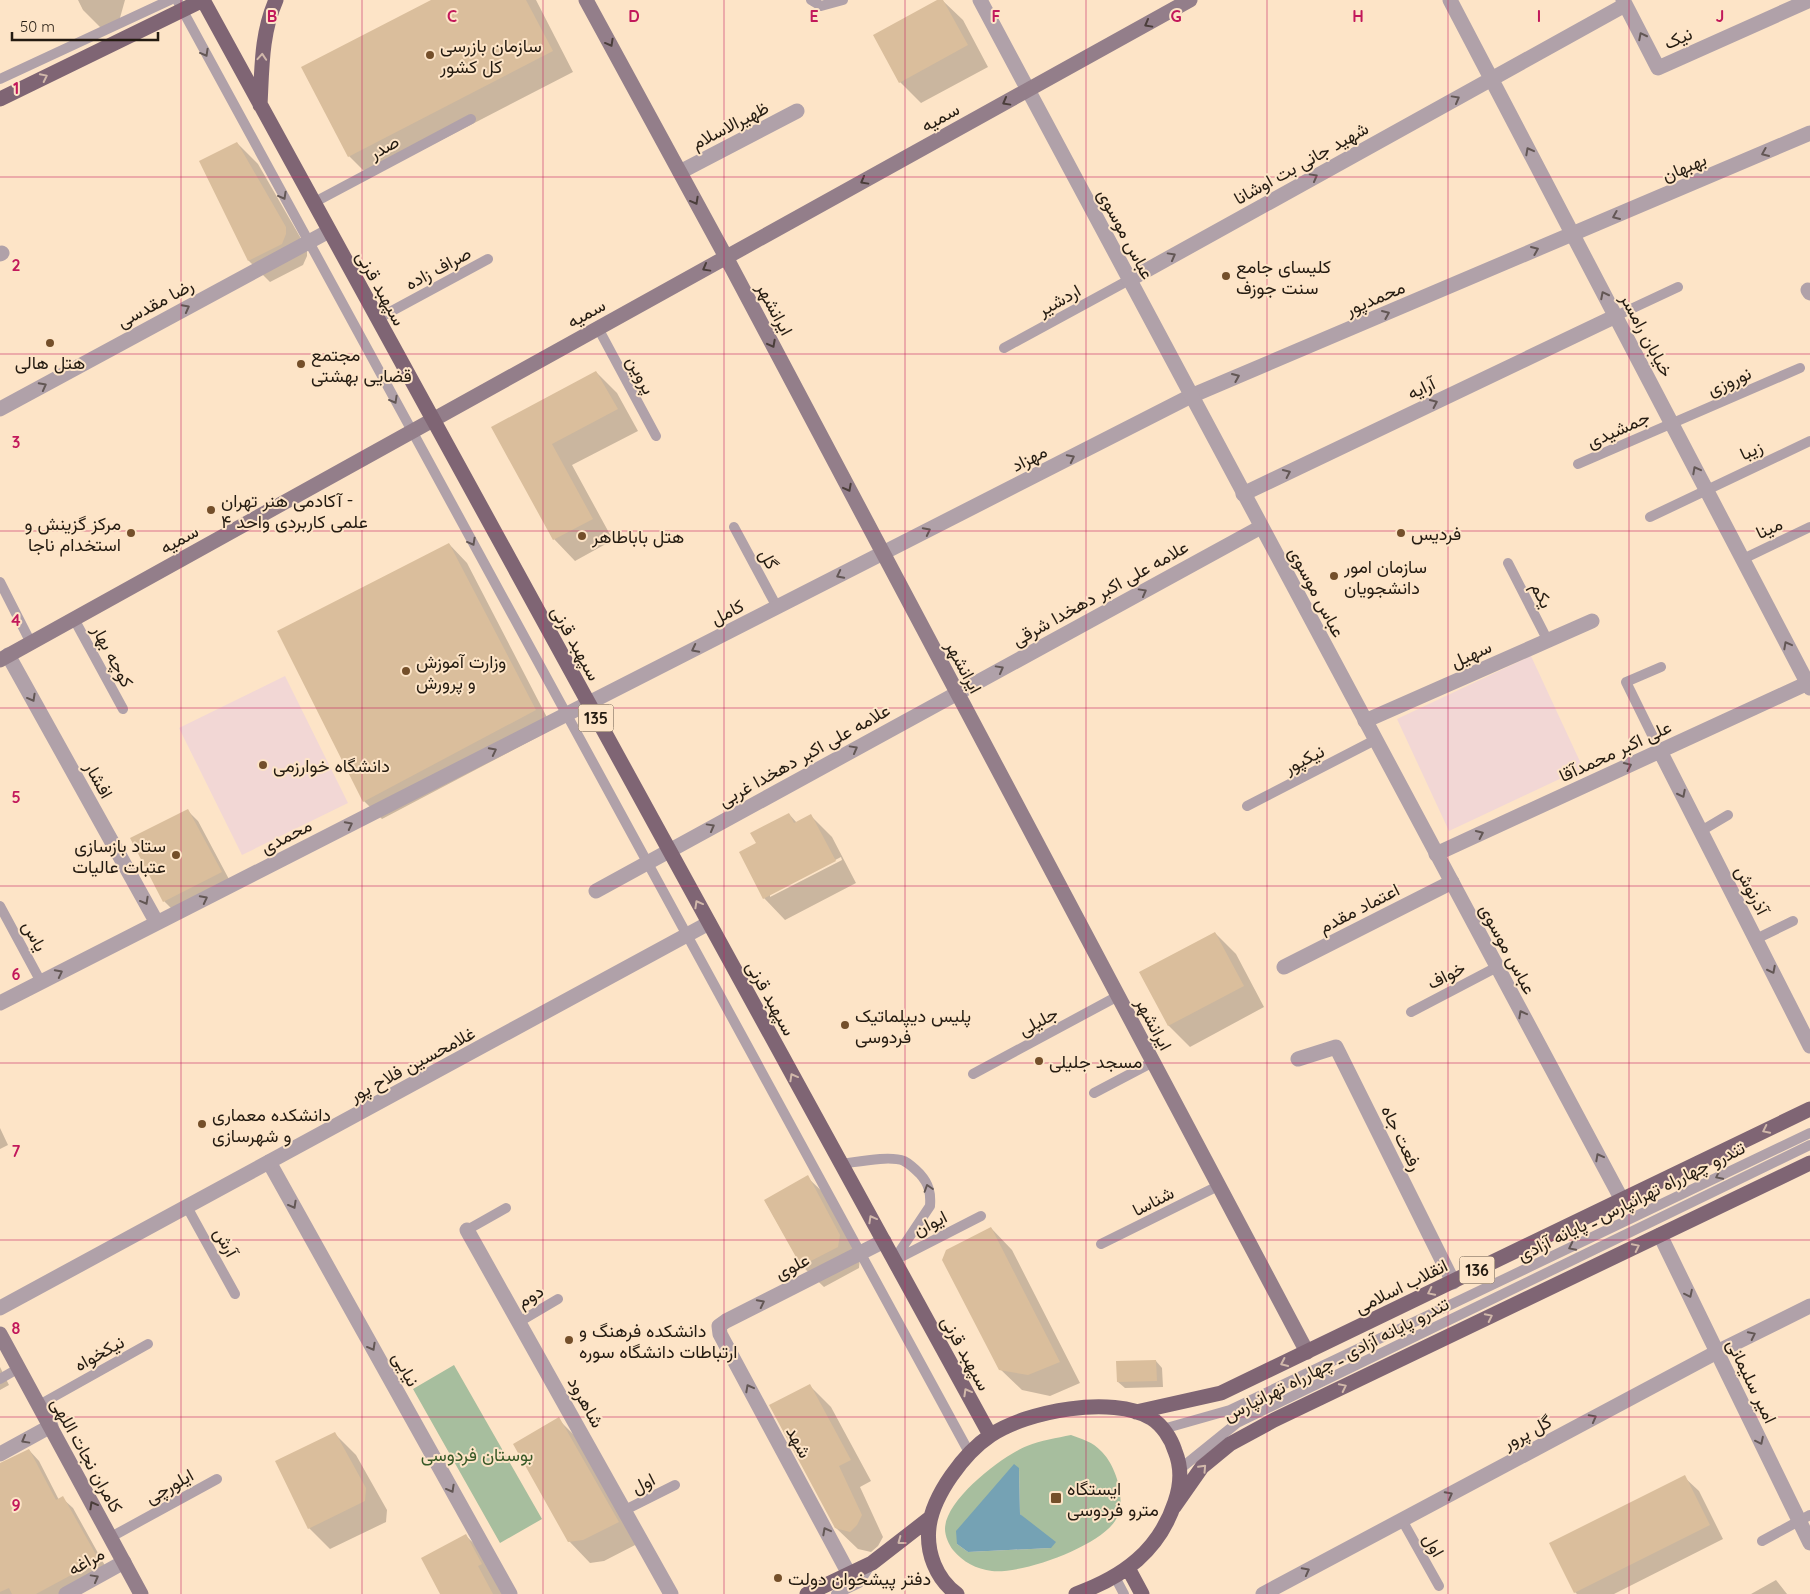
<svg xmlns="http://www.w3.org/2000/svg" width="1810" height="1594" viewBox="0 0 1810 1594" font-family="Quicksand,Vazirmatn,sans-serif">
<rect width="100%" height="100%" fill="#fde4c7"/>
<path fill="#f2d7d5" d="M1531,656L1583,768L1449,831L1397,719Z
M285,676L348,803L242,855L179,728Z"/>
<path fill="#a7be9e" fill-rule="evenodd" d="M454,1365L542,1519L500,1543L413,1389Z
M1071,1435C1082,1439 1093,1442 1101,1451C1116,1465 1128,1502 1115,1521C1098,1547 1023,1574 992,1571C976,1569 963,1562 953,1550C949,1545 945,1536 945,1529C945,1500 1002,1456 1027,1446C1041,1440 1057,1438 1071,1435ZM1019,1468L1020,1514L1051,1548L968,1552L957,1544Z"/>
<path fill="#75a2b4" d="M1014,1464L1019,1468L1020,1514L1056,1542L1051,1548L968,1552L957,1544L956,1531Z"/>
<path fill="#0003" fill-rule="evenodd" d="M78,0H125L118,25L104,31L83,10Z
M433,0H536L573,72L370,177L349,156Z
M940,0H942L963,20L988,67L921,103L900,82L875,36Z
M237,143L258,164L307,249V256L303,265L270,282L249,261L201,162Z
M596,372L617,393L638,431L572,465L613,540L575,561L554,539L493,427Z
M449,544L467,563L553,729L382,819L364,801Z
M188,811L198,821L231,883L175,912L164,901Z
M789,814L797,823L811,816L832,837L856,883L785,920L764,898L757,844ZM841,857L842,860L770,897V894Z
M1215,933L1236,954L1264,1007L1190,1047L1169,1026L1141,973Z
M0,1128L8,1145L0,1149Z
M807,1177L829,1198L860,1257L859,1268L824,1287L802,1266L765,1201Z
M991,1228L1012,1250L1080,1383L1050,1396L1022,1390L1000,1369Z
M1156,1361L1162,1368L1163,1387L1125,1388L1118,1382Z
M0,1367L9,1385L0,1390Z
M810,1386L831,1407L871,1481L860,1487L883,1537L878,1546L871,1552L858,1549L836,1528Z
M558,1419L579,1440L639,1543L604,1561L590,1563L569,1541Z
M335,1434L356,1455L387,1510L386,1522L330,1549L309,1528Z
M29,1450L39,1461L59,1500L62,1498L73,1508L108,1571L66,1594H0V1464Z
M1684,1477L1699,1491L1723,1539L1614,1594H1577L1575,1592Z
M465,1535L487,1556L502,1594H442Z
M1776,1580L1787,1594H1751Z"/>
<path fill="#dabe9c" d="M431,0H526L553,51L348,157L301,67Z
M937,0H943L968,45L899,83L873,35Z
M237,142L286,227V234L282,244L248,261L199,161Z
M596,371L618,409L552,444L593,519L553,540L491,427Z
M449,543L536,710L363,802L277,631Z
M188,809L222,872L163,902L130,838Z
M789,813L794,823L811,814L836,861L763,899L739,852L756,843L750,833Z
M1215,932L1244,986L1168,1026L1139,972Z
M808,1175L840,1235L838,1247L801,1266L764,1200Z
M991,1227L1060,1362L1028,1375L999,1370L942,1260L946,1250Z
M1156,1360L1157,1381L1117,1382L1116,1361Z
M810,1384L851,1460L839,1466L862,1515L857,1525L850,1532L835,1528L769,1405Z
M559,1417L619,1522L583,1540L568,1542L513,1444Z
M335,1432L366,1488L365,1501L308,1529L275,1461Z
M29,1449L56,1500L63,1496L99,1560L36,1594H12L9,1588L0,1592V1463Z
M1685,1475L1710,1525L1574,1593L1549,1543Z
M466,1534L482,1564L478,1566L493,1594H440L421,1558Z"/>
<g fill="none" stroke-linecap="round" stroke-linejoin="round">
<path stroke="#b0a1a9" stroke-width="10" d="M177,0L970,1454
M811,0L821,6L843,0
M0,79L170,0
M313,203L471,119
M1616,316L1678,287
M377,319L488,259
M598,328L656,436
M1004,348L1129,280
M1578,464L1800,368
M1650,517L1810,441
M734,527L777,607
M1743,559L1810,527
M1508,563L1548,641
M0,582L31,643
M74,619L123,709
M1660,751L1626,682L1661,667
M1247,806L1375,740
M1701,831L1728,815
M0,906L41,982
M1756,939L1793,921
M1411,1012L1497,967
M973,1074L1118,996
M1094,1093L1153,1062
M841,1164C857,1162 890,1155 904,1161C910,1164 915,1169 920,1174C929,1184 931,1193 930,1206L894,1260
M187,1207L235,1294
M467,1230L506,1208
M1101,1244L1218,1186
M895,1260L981,1216
M519,1322L558,1299
M0,1379L19,1368
M39,1405L148,1344
M1163,1429L1230,1410L1810,1133
M1180,1469L1237,1423L1810,1145
M625,1510L675,1485
M1402,1520L1439,1586
M111,1537L217,1479
M1762,1541L1810,1515
M1115,1577L1124,1594
M836,1594L859,1583L871,1564"/>
<path stroke="#b0a1a9" stroke-width="15" d="M1450,0L1810,688
M1623,0L1658,68L1810,0
M680,172L797,111
M0,254L2,253
M1129,280L1625,5
M1808,290L1810,293
M0,409L329,231
M1243,494L1616,316
M8,655L157,923
M1365,721L1592,621
M1660,751L1810,1046
M1436,854L1810,682
M596,891L1261,527
M1284,967L1452,882
M0,1003L1191,396L1810,133
M1298,1059L1336,1047L1453,1282
M269,1162L510,1594
M467,1230L671,1594
M1660,1235L1810,1543
M0,1454L51,1426
M849,1574L720,1334L719,1326L726,1321L884,1241
M66,1594L124,1562
M1263,1594L1717,1352L1810,1306"/>
<path stroke="#b0a1a9" stroke-width="15" d="M980,0L1622,1200
M0,1308L709,923"/>
<path stroke="#937e8a" stroke-width="15" d="M586,0L726,257L1307,1352
M0,660L1190,0
M0,1334L141,1594"/>
<path stroke="#7f6574" stroke-width="15" d="M203,0L990,1435
M0,99L203,0
M260,105C262,69 261,34 276,0
M1136,1412L1221,1393L1810,1109
M1174,1507L1202,1467L1230,1444L1274,1420L1810,1163
M1128,1568L1142,1594
M807,1594L872,1563L930,1518
M957,1594C936,1579 926,1552 929,1527C933,1495 964,1453 991,1435C1027,1411 1112,1395 1151,1418C1162,1425 1171,1438 1175,1451C1182,1468 1181,1485 1175,1502C1159,1551 1123,1577 1076,1594"/>
</g>
<defs><path id="oneway-chevron" d="M-2-3.5L2.5 0L-2 3.5" fill="none" stroke-width="1.6" stroke-linecap="round" stroke-linejoin="round" transform="scale(1.25)"/></defs>
<g stroke="#4b3e3b">
<use href="#oneway-chevron" transform="translate(1148 24) rotate(151)"/>
<use href="#oneway-chevron" transform="translate(610 43) rotate(61)"/>
<use href="#oneway-chevron" transform="translate(1006 102) rotate(151)"/>
<use href="#oneway-chevron" transform="translate(864 181) rotate(151)"/>
<use href="#oneway-chevron" transform="translate(695 201) rotate(61)"/>
<use href="#oneway-chevron" transform="translate(706 268) rotate(151)"/>
<use href="#oneway-chevron" transform="translate(772 344) rotate(62)"/>
<use href="#oneway-chevron" transform="translate(848 488) rotate(62)"/>
<use href="#oneway-chevron" transform="translate(93 1505) rotate(-119)"/>
</g>
<g stroke="#635755">
<use href="#oneway-chevron" transform="translate(1642 36) rotate(-117)"/>
<use href="#oneway-chevron" transform="translate(205 53) rotate(61)"/>
<use href="#oneway-chevron" transform="translate(1456 99) rotate(-29)"/>
<use href="#oneway-chevron" transform="translate(1529 151) rotate(-118)"/>
<use href="#oneway-chevron" transform="translate(1765 153) rotate(157)"/>
<use href="#oneway-chevron" transform="translate(1314 177) rotate(-29)"/>
<use href="#oneway-chevron" transform="translate(283 196) rotate(61)"/>
<use href="#oneway-chevron" transform="translate(1616 216) rotate(157)"/>
<use href="#oneway-chevron" transform="translate(1535 250) rotate(-23)"/>
<use href="#oneway-chevron" transform="translate(1172 256) rotate(-29)"/>
<use href="#oneway-chevron" transform="translate(1604 295) rotate(-117)"/>
<use href="#oneway-chevron" transform="translate(186 308) rotate(-28)"/>
<use href="#oneway-chevron" transform="translate(1386 314) rotate(-23)"/>
<use href="#oneway-chevron" transform="translate(1236 377) rotate(-23)"/>
<use href="#oneway-chevron" transform="translate(43 386) rotate(-28)"/>
<use href="#oneway-chevron" transform="translate(394 400) rotate(61)"/>
<use href="#oneway-chevron" transform="translate(1434 403) rotate(-25)"/>
<use href="#oneway-chevron" transform="translate(1071 458) rotate(-27)"/>
<use href="#oneway-chevron" transform="translate(1696 470) rotate(-118)"/>
<use href="#oneway-chevron" transform="translate(1287 473) rotate(-25)"/>
<use href="#oneway-chevron" transform="translate(927 531) rotate(-27)"/>
<use href="#oneway-chevron" transform="translate(472 542) rotate(61)"/>
<use href="#oneway-chevron" transform="translate(840 575) rotate(153)"/>
<use href="#oneway-chevron" transform="translate(1143 592) rotate(-29)"/>
<use href="#oneway-chevron" transform="translate(1787 645) rotate(-118)"/>
<use href="#oneway-chevron" transform="translate(695 649) rotate(153)"/>
<use href="#oneway-chevron" transform="translate(1000 669) rotate(-29)"/>
<use href="#oneway-chevron" transform="translate(32 698) rotate(61)"/>
<use href="#oneway-chevron" transform="translate(854 749) rotate(-29)"/>
<use href="#oneway-chevron" transform="translate(493 751) rotate(-27)"/>
<use href="#oneway-chevron" transform="translate(1628 766) rotate(-25)"/>
<use href="#oneway-chevron" transform="translate(1682 794) rotate(63)"/>
<use href="#oneway-chevron" transform="translate(349 825) rotate(-27)"/>
<use href="#oneway-chevron" transform="translate(711 827) rotate(-29)"/>
<use href="#oneway-chevron" transform="translate(1480 834) rotate(-25)"/>
<use href="#oneway-chevron" transform="translate(204 899) rotate(-27)"/>
<use href="#oneway-chevron" transform="translate(145 901) rotate(61)"/>
<use href="#oneway-chevron" transform="translate(1772 970) rotate(63)"/>
<use href="#oneway-chevron" transform="translate(59 973) rotate(-27)"/>
<use href="#oneway-chevron" transform="translate(1522 1014) rotate(-118)"/>
<use href="#oneway-chevron" transform="translate(1599 1157) rotate(-118)"/>
<use href="#oneway-chevron" transform="translate(1719 1176) rotate(154)"/>
<use href="#oneway-chevron" transform="translate(928 1188) rotate(-108)"/>
<use href="#oneway-chevron" transform="translate(293 1205) rotate(61)"/>
<use href="#oneway-chevron" transform="translate(1572 1247) rotate(154)"/>
<use href="#oneway-chevron" transform="translate(1689 1294) rotate(64)"/>
<use href="#oneway-chevron" transform="translate(761 1303) rotate(-27)"/>
<use href="#oneway-chevron" transform="translate(1752 1335) rotate(-26)"/>
<use href="#oneway-chevron" transform="translate(372 1347) rotate(61)"/>
<use href="#oneway-chevron" transform="translate(749 1388) rotate(-118)"/>
<use href="#oneway-chevron" transform="translate(1593 1418) rotate(-28)"/>
<use href="#oneway-chevron" transform="translate(25 1440) rotate(151)"/>
<use href="#oneway-chevron" transform="translate(1760 1441) rotate(64)"/>
<use href="#oneway-chevron" transform="translate(451 1489) rotate(61)"/>
<use href="#oneway-chevron" transform="translate(1449 1495) rotate(-28)"/>
<use href="#oneway-chevron" transform="translate(826 1531) rotate(-118)"/>
<use href="#oneway-chevron" transform="translate(1306 1571) rotate(-28)"/>
<use href="#oneway-chevron" transform="translate(95 1578) rotate(-29)"/>
</g>
<g stroke="#d1b8aa">
<use href="#oneway-chevron" transform="translate(262 57) rotate(-86)"/>
<use href="#oneway-chevron" transform="translate(44 77) rotate(-26)"/>
<use href="#oneway-chevron" transform="translate(698 904) rotate(-119)"/>
<use href="#oneway-chevron" transform="translate(793 1077) rotate(-119)"/>
<use href="#oneway-chevron" transform="translate(1766 1130) rotate(154)"/>
<use href="#oneway-chevron" transform="translate(872 1219) rotate(-119)"/>
<use href="#oneway-chevron" transform="translate(1636 1247) rotate(-26)"/>
<use href="#oneway-chevron" transform="translate(1431 1292) rotate(154)"/>
<use href="#oneway-chevron" transform="translate(1489 1317) rotate(-26)"/>
<use href="#oneway-chevron" transform="translate(1284 1363) rotate(155)"/>
<use href="#oneway-chevron" transform="translate(1343 1387) rotate(-26)"/>
<use href="#oneway-chevron" transform="translate(967 1392) rotate(-119)"/>
<use href="#oneway-chevron" transform="translate(1203 1468) rotate(-47)"/>
<use href="#oneway-chevron" transform="translate(901 1541) rotate(143)"/>
</g>
<path fill="none" stroke="#c2185b" stroke-width="1" stroke-opacity="0.55" d="M181,0V1594M362,0V1594M543,0V1594M724,0V1594M905,0V1594M1086,0V1594M1267,0V1594M1448,0V1594M1629,0V1594M0,177H1810M0,354H1810M0,531H1810M0,708H1810M0,886H1810M0,1063H1810M0,1240H1810M0,1417H1810"/>
<g fill="#744f2a" stroke="#fde4c7" stroke-width="2">
<circle cx="430" cy="55" r="5"/>
<circle cx="1226" cy="276" r="5"/>
<circle cx="50" cy="343" r="5"/>
<circle cx="301" cy="364" r="5"/>
<circle cx="211" cy="510" r="5"/>
<circle cx="131" cy="533" r="5"/>
<circle cx="1401" cy="533" r="5"/>
<circle cx="582" cy="536" r="5"/>
<circle cx="1334" cy="576" r="5"/>
<circle cx="406" cy="671" r="5"/>
<circle cx="263" cy="765" r="5"/>
<circle cx="176" cy="855" r="5"/>
<circle cx="845" cy="1025" r="5"/>
<circle cx="1039" cy="1061" r="5"/>
<circle cx="202" cy="1124" r="5"/>
<circle cx="569" cy="1340" r="5"/>
<rect x="1050" y="1492" width="12" height="12" rx="2.5"/>
<circle cx="778" cy="1578" r="5"/>
</g>
<g text-anchor="middle" dominant-baseline="central" stroke-width="4" stroke-linejoin="round" paint-order="stroke">
<g fill="#fde4c7" stroke="#655748" stroke-width="1">
<rect x="578.5" y="704.5" width="35" height="27" rx="4"/>
<rect x="1459.5" y="1256.5" width="35" height="27" rx="4"/>
</g>
<g font-size="16" font-weight="bold" fill="#241b11">
<text x="596" y="718">135</text>
<text x="1477" y="1270">136</text>
</g>
<g font-size="18" fill="#241b11" stroke="#fde4c7">
<text transform="translate(1678 38) rotate(-24)">نیک</text>
<text transform="translate(940 117) rotate(-29)">سمیه</text>
<text transform="translate(730 125) rotate(-27)">ظهیرالاسلام</text>
<text transform="translate(384 147) rotate(-28)">صدر</text>
<text transform="translate(1301 163) rotate(-29)">شهید جانی بت اوشانا</text>
<text transform="translate(1684 167) rotate(-23)">بهبهان</text>
<text transform="translate(1126 234) rotate(62)">عباس موسوی</text>
<text transform="translate(438 268) rotate(-28)">صراف زاده</text>
<text transform="translate(381 288) rotate(61)">سپهبد قرنی</text>
<text transform="translate(1375 298) rotate(-23)">محمدپور</text>
<text transform="translate(1059 300) rotate(-29)">اردشیر</text>
<text transform="translate(155 303) rotate(-28)">رضا مقدسی</text>
<text transform="translate(775 309) rotate(62)">ایرانشهر</text>
<text transform="translate(586 313) rotate(-29)">سمیه</text>
<text transform="translate(1647 335) rotate(62)">خیابان رامسر</text>
<text transform="translate(641 375) rotate(62)">پروین</text>
<text transform="translate(1729 381) rotate(-24)">نوروزی</text>
<text transform="translate(1421 388) rotate(-25)">آرایه</text>
<text transform="translate(1618 429) rotate(-24)">جمشیدی</text>
<text transform="translate(1751 450) rotate(-25)">زیبا</text>
<text transform="translate(1029 458) rotate(-27)">مهزاد</text>
<text transform="translate(1769 528) rotate(-25)">مینا</text>
<text transform="translate(179 539) rotate(-29)">سمیه</text>
<text transform="translate(769 559) rotate(62)">گل</text>
<text transform="translate(1317 592) rotate(62)">عباس موسوی</text>
<text transform="translate(1100 593) rotate(-29)">علامه علی اکبر دهخدا شرقی</text>
<text transform="translate(1542 595) rotate(63)">یکم</text>
<text transform="translate(727 612) rotate(-27)">کامل</text>
<text transform="translate(576 643) rotate(61)">سپهبد قرنی</text>
<text transform="translate(1471 654) rotate(-24)">سهیل</text>
<text transform="translate(113 656) rotate(62)">کوچه بهار</text>
<text transform="translate(964 667) rotate(62)">ایرانشهر</text>
<text transform="translate(1615 751) rotate(-25)">علی اکبر محمدآقا</text>
<text transform="translate(804 755) rotate(-29)">علامه علی اکبر دهخدا غربی</text>
<text transform="translate(1304 759) rotate(-27)">نیکپور</text>
<text transform="translate(99 780) rotate(61)">افشار</text>
<text transform="translate(286 836) rotate(-27)">محمدی</text>
<text transform="translate(1752 890) rotate(63)">آذرنوش</text>
<text transform="translate(1359 908) rotate(-27)">اعتماد مقدم</text>
<text transform="translate(35 936) rotate(62)">یاس</text>
<text transform="translate(1508 949) rotate(62)">عباس موسوی</text>
<text transform="translate(1446 975) rotate(-27)">خواف</text>
<text transform="translate(771 998) rotate(61)">سپهبد قرنی</text>
<text transform="translate(1038 1021) rotate(-28)">جلیلی</text>
<text transform="translate(1154 1024) rotate(62)">ایرانشهر</text>
<text transform="translate(412 1064) rotate(-28)">غلامحسین فلاح‌ پور</text>
<text transform="translate(1402 1138) rotate(64)">رفعت جاه</text>
<text transform="translate(1153 1201) rotate(-27)">شناسا</text>
<text transform="translate(1631 1201) rotate(-26)">تندرو چهارراه تهرانپارس ـ پایانه آزادی</text>
<text transform="translate(930 1223) rotate(-27)">ایوان</text>
<text transform="translate(226 1242) rotate(61)">آرش</text>
<text transform="translate(792 1266) rotate(-27)">علوی</text>
<text transform="translate(1401 1286) rotate(-26)">انقلاب اسلامی</text>
<text transform="translate(530 1296) rotate(-31)">دوم</text>
<text transform="translate(99 1353) rotate(-29)">نیکخواه</text>
<text transform="translate(966 1353) rotate(61)">سپهبد قرنی</text>
<text transform="translate(1336 1359) rotate(-27)">تندرو پایانه آزادی ـ چهارراه تهرانپارس</text>
<text transform="translate(406 1369) rotate(61)">نیایی</text>
<text transform="translate(1752 1381) rotate(64)">امیر سلیمانی</text>
<text transform="translate(586 1402) rotate(61)">شاهرود</text>
<text transform="translate(1527 1432) rotate(-28)">گل پرور</text>
<text transform="translate(799 1442) rotate(62)">شهد</text>
<text transform="translate(87 1455) rotate(61)">کامران نجات اللهی</text>
<text transform="translate(643 1483) rotate(-27)">اول</text>
<text transform="translate(169 1486) rotate(-29)">ایلورچی</text>
<text transform="translate(1434 1545) rotate(61)">اول</text>
<text transform="translate(86 1561) rotate(-29)">مراغه</text>
</g>
<g font-size="18" fill="#241b11" stroke="#fde4c7" text-anchor="start">
<text x="440" y="45">سازمان بازرسی<tspan x="440" dy="21">کل کشور</tspan></text>
<text x="1236" y="266">کلیسای جامع<tspan x="1236" dy="21">سنت جوزف</tspan></text>
<text x="311" y="354">مجتمع<tspan x="311" dy="21">قضایی بهشتی</tspan></text>
<text x="50" y="362" text-anchor="middle">هتل هالی</text>
<text x="221" y="500">آکادمی هنر تهران -<tspan x="221" dy="21">علمی کاربردی واحد ۴</tspan></text>
<text x="121" y="523" text-anchor="end">مرکز گزینش و<tspan x="121" dy="21">استخدام ناجا</tspan></text>
<text x="1411" y="533">فردیس</text>
<text x="592" y="536">هتل باباطاهر</text>
<text x="1344" y="566">سازمان امور<tspan x="1344" dy="21">دانشجویان</tspan></text>
<text x="416" y="661">وزارت آموزش<tspan x="416" dy="21">و پرورش</tspan></text>
<text x="273" y="765">دانشگاه خوارزمی</text>
<text x="166" y="845" text-anchor="end">ستاد بازسازی<tspan x="166" dy="21">عتبات عالیات</tspan></text>
<text x="855" y="1015">پلیس دیپلماتیک<tspan x="855" dy="21">فردوسی</tspan></text>
<text x="1049" y="1061">مسجد جلیلی</text>
<text x="212" y="1114">دانشکده معماری<tspan x="212" dy="21">و شهرسازی</tspan></text>
<text x="579" y="1330">دانشکده فرهنگ و<tspan x="579" dy="21">ارتباطات دانشگاه سوره</tspan></text>
<text x="1067" y="1488">ایستگاه<tspan x="1067" dy="21">مترو فردوسی</tspan></text>
<text x="788" y="1578">دفتر پیشخوان دولت</text>
</g>
<g font-size="18" fill="#385927" stroke="#fde4c7">
<text x="477" y="1454">بوستان فردوسی</text>
</g>
</g>
<g font-size="16" text-anchor="middle" font-weight="bold" fill="#c2185b" stroke="#fde4c7" stroke-width="4" stroke-linejoin="round" paint-order="stroke">
<text x="272" y="22">B</text>
<text x="452" y="22">C</text>
<text x="634" y="22">D</text>
<text x="814" y="22">E</text>
<text x="996" y="22">F</text>
<text x="1176" y="22">G</text>
<text x="1358" y="22">H</text>
<text x="1539" y="22">I</text>
<text x="1720" y="22">J</text>
<text x="16" y="94">1</text>
<text x="16" y="271">2</text>
<text x="16" y="448">3</text>
<text x="16" y="626">4</text>
<text x="16" y="803">5</text>
<text x="16" y="980">6</text>
<text x="16" y="1157">7</text>
<text x="16" y="1334">8</text>
<text x="16" y="1511">9</text>
</g>
<path d="M12 32v8h146v-8" fill="none" stroke="#241b11" stroke-width="2.5"/>
<text x="20" y="32" font-size="15" fill="#241b11" stroke="#fde4c7" stroke-width="4" paint-order="stroke">50 m</text>
</svg>
